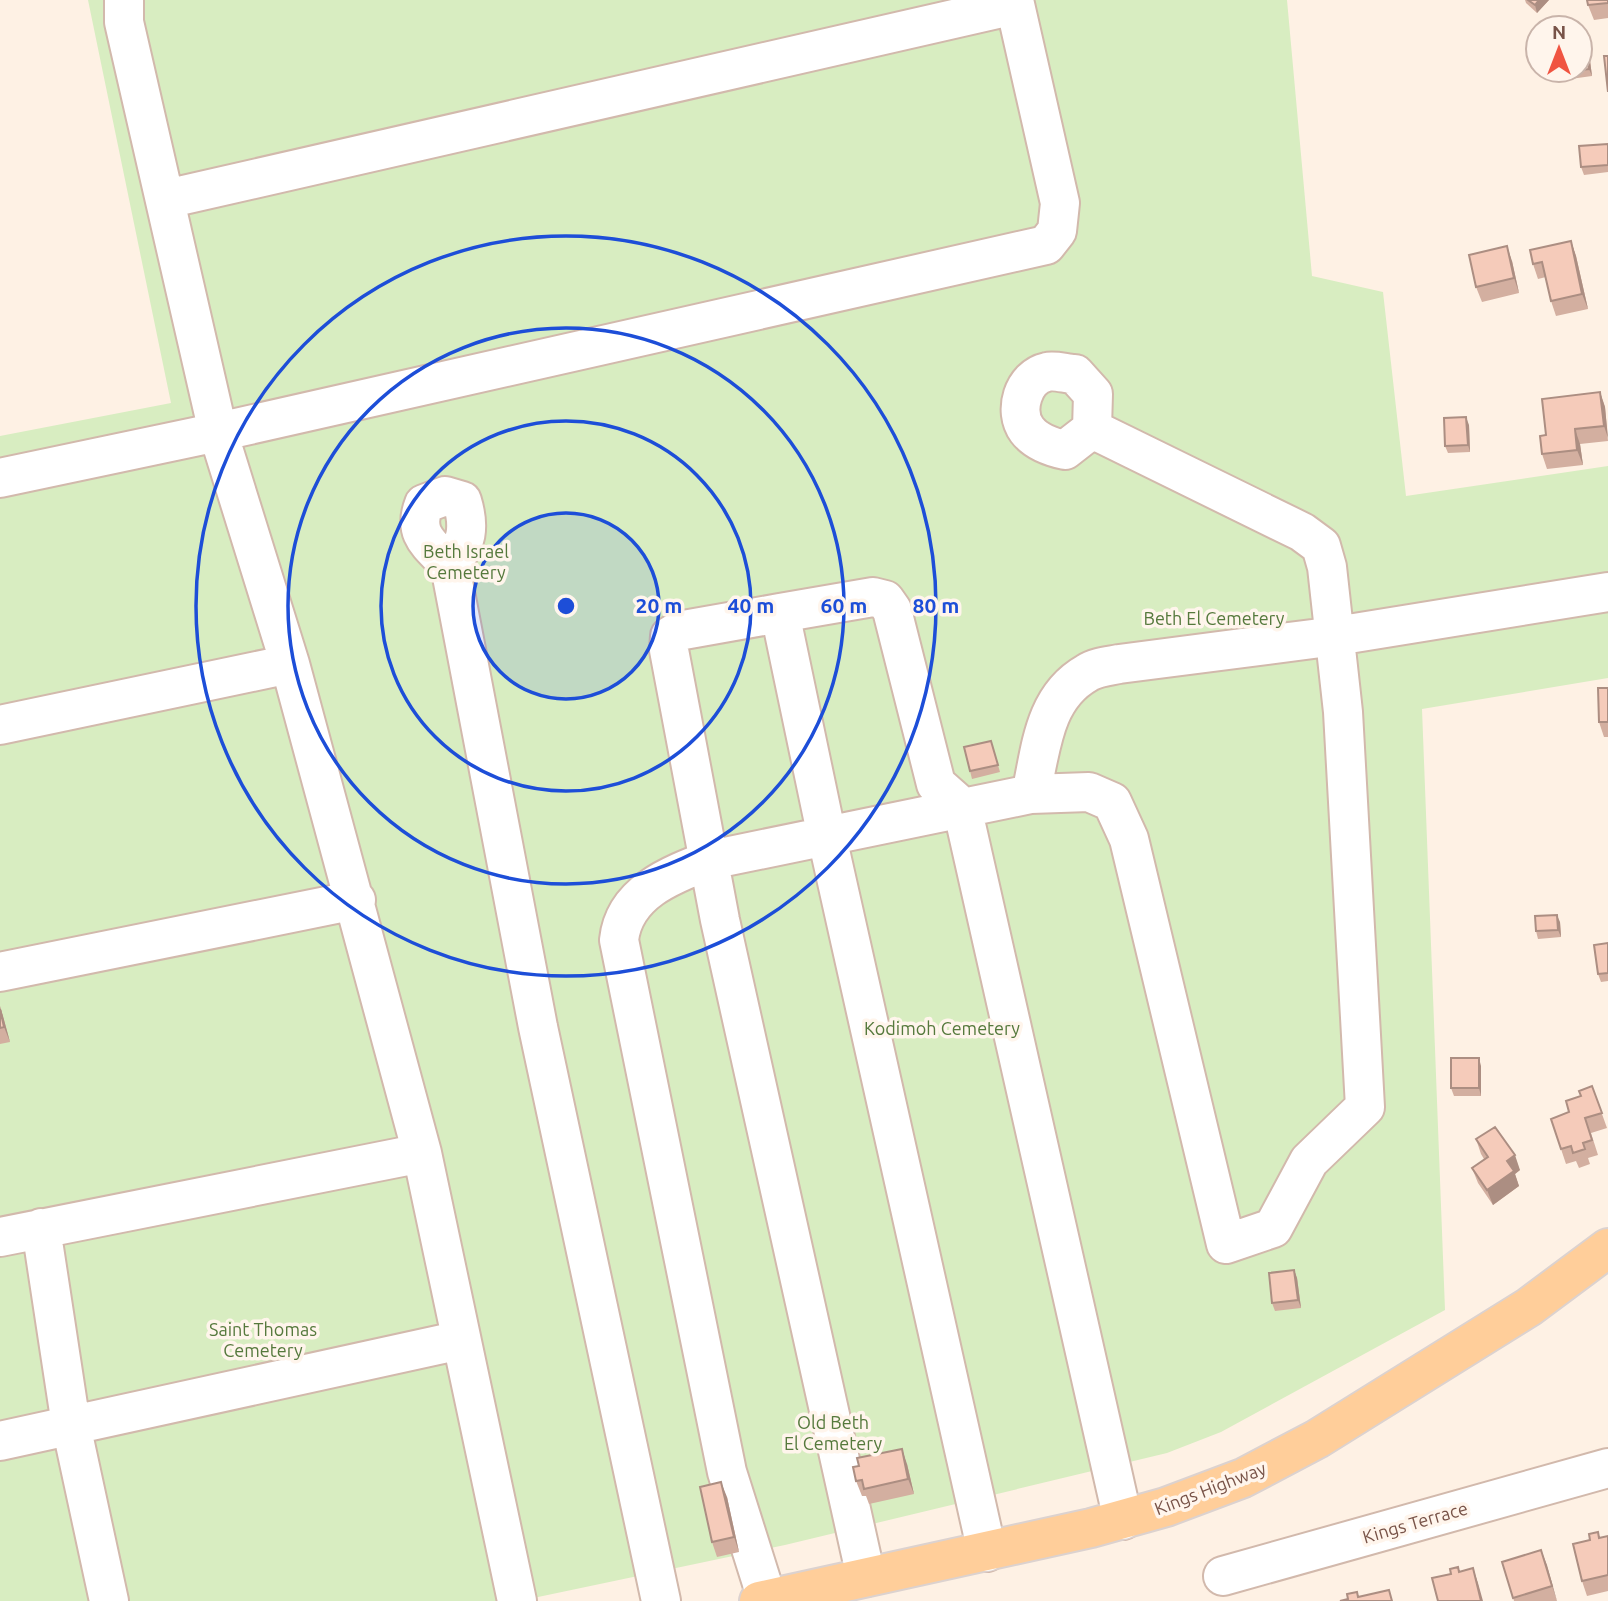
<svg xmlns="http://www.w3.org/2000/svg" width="1608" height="1601" viewBox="0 0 1608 1601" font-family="Ubuntu,sans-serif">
<rect width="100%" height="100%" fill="#fef1e4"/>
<path fill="#d8edc1" d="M88,0H1287L1312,276L1383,292L1406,496L1608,466V678L1422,709L1445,1310L1221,1432L1167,1453L785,1545L519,1601H0V436L171,403Z"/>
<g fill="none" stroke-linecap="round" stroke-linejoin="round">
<defs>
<path id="minor" d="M124,0V22L218,432L290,664L422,1153L517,1601
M166,199L1015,5
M0,478L218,432L1046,245L1057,231L1060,203L1014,0
M450,566C467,544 470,527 462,501L445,496L424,504C412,535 430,544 450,566L538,1027L661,1601
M780,613L873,597L885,600L892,610L936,784L962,807L1123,1520
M0,725L290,664
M1031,794C1041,750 1043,698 1087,673C1096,667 1109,666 1119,664L1336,636L1608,592
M0,972L356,900
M41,1228L71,1425L109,1601
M0,1237L422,1153
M0,1441L461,1340
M1223,1576L1608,1468
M866,1577L720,920L669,650L670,636L678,631L780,613L827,837L987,1552
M767,1599L727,1472L619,940C624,893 670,875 710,860L1031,794L1089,792L1112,802L1129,839L1226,1244L1273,1228L1309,1161L1365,1107L1343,712L1327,567L1321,546L1302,532L1092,429L1065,450C1051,447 1036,442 1027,430C1013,411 1023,377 1047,372C1055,370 1067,374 1075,374L1093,394L1092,429"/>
<path id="major" d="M759,1601L1091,1528L1166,1507L1243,1478L1317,1439L1529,1307L1608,1248"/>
</defs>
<use href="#minor" stroke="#d2b9ac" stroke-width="42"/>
<use href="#major" stroke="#dcd2cf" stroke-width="42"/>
<use href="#minor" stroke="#fff" stroke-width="38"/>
<use href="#major" stroke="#ffce9a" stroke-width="38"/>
</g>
<path fill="#d3afa0" d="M1525,0H1549L1537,13L1526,3Z
M1608,0V18L1594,20L1588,5Z
M1589,53L1592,76L1556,81L1553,73Z
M1608,144V172L1584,175L1581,167Z
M1571,241L1576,256L1588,309L1556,316L1551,301L1546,277L1538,279L1533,264Z
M1512,261L1519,293L1482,302L1476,287Z
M1600,392L1605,407L1608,441L1580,444L1583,465L1547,469L1542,454L1546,435Z
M1469,425L1470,452L1448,453L1445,446Z
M1608,688V737H1604L1599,722Z
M991,741L1000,772L972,779L970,771Z
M1560,922L1561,937L1538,939L1536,931Z
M1608,943V981L1601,982L1598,974Z
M0,1006L10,1042L0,1044Z
M1481,1066V1096H1454L1451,1088Z
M1592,1086L1607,1128L1591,1133L1598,1155L1588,1158L1590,1164L1579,1168L1576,1161L1566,1164L1551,1119L1569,1112L1581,1096Z
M1476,1139L1520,1170L1515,1174L1519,1186L1493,1205L1478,1183L1472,1168L1484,1159L1481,1154Z
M1294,1270L1297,1278L1301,1308L1275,1311L1272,1303Z
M907,1464L914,1494L869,1504L866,1496H862L856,1481Z
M727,1497L739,1552L717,1557L712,1542Z
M1598,1532L1600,1538L1608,1536V1591L1587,1596L1582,1581L1590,1540Z
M1541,1550L1557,1601H1514L1502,1562Z"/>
<path fill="#ac8e82" d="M1539,0H1549L1537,13L1535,5Z
M1586,45L1589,53L1592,76L1589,69Z
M1571,241L1576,256L1588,309L1582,294Z
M1507,246L1512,261L1519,293L1514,278Z
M1600,392L1605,407L1608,438L1604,426Z
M1466,417L1469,425L1470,452L1468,445Z
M1575,429L1580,444L1583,465L1577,450Z
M1557,915L1560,922L1561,937L1558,930Z
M0,1006L3,1016L10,1042L4,1027Z
M1479,1058L1481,1066V1096L1479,1088Z
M1515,1155L1520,1170L1515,1174L1519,1186L1493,1205L1487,1190L1507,1161Z
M1294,1270L1297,1278L1301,1308L1298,1300Z
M902,1449L907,1464L914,1494L908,1479Z
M721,1482L727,1497L739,1552L734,1537Z
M1541,1550L1547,1565L1557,1601L1552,1586Z
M1473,1568L1478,1583L1483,1601H1481Z"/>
<path fill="#f5cbba" stroke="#ac8e82" stroke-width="2" d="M1528,0H1539L1535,5Z
M1587,0H1608V3L1588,5Z
M1586,45L1589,69L1580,70V46Z
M1604,56H1608V92Z
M1553,70H1580L1553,73Z
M1608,144V165L1581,167L1579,146Z
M1571,241L1582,294L1551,301L1542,262L1533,264L1530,250Z
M1507,246L1514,278L1476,287L1469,255Z
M1600,392L1604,426L1575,429L1577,450L1542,454L1540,436L1546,435L1542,399Z
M1466,417L1468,445L1445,446L1444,418Z
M1598,688H1608V722H1599Z
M991,741L998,765L970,771L964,747Z
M1557,915L1558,930L1536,931L1535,916Z
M1608,943V973L1598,974L1594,945Z
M0,1009L4,1027L0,1028Z
M1451,1058H1479V1088H1451Z
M1592,1086L1602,1113L1585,1118L1592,1140L1583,1143L1585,1149L1573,1153L1571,1146L1561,1149L1551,1119L1569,1112L1566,1101L1581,1096L1579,1091Z
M1495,1127L1515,1155L1507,1161L1514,1171L1487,1190L1472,1168L1488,1157L1476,1139Z
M1294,1270L1298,1300L1272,1303L1269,1273Z
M902,1449L908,1479L864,1489L862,1480L856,1481L853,1467L859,1466L857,1458Z
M721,1482L734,1537L712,1542L700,1487Z
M1598,1532L1599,1538L1608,1536V1575L1582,1581L1573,1544L1590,1540L1589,1534Z
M1541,1550L1552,1586L1513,1598L1502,1562Z
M1458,1567L1459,1572L1473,1568L1481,1601H1438L1432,1578L1451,1574L1450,1569Z
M1389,1590L1392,1601H1340L1348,1599L1347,1594L1357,1592L1358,1597Z"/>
<circle cx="566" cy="606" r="93" fill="#1d4ed8" fill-opacity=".12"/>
<g fill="none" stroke="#1d4ed8" stroke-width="3.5">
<circle cx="566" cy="606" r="93"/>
<circle cx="566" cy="606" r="185"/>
<circle cx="566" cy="606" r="278"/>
<circle cx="566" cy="606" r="370"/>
</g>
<g text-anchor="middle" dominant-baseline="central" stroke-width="7" stroke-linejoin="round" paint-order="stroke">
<g font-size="18" fill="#55793c" stroke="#fff5ec">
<text x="466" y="551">Beth Israel<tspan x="466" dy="21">Cemetery</tspan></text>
<text x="1214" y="618">Beth El Cemetery</text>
<text x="942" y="1028">Kodimoh Cemetery</text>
<text x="263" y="1329">Saint Thomas<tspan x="263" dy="21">Cemetery</tspan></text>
<text x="833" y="1422">Old Beth<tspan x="833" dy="21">El Cemetery</tspan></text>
</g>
<g font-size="18" fill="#785348" stroke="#fff5ec">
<text transform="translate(1210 1488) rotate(-21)">Kings Highway</text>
<text transform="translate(1415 1522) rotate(-16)">Kings Terrace</text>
</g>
</g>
<circle cx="566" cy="606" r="10" fill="#1d4ed8" stroke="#fff5ec" stroke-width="3.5"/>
<g font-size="21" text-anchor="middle" font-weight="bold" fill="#1d4ed8" stroke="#fff5ec" stroke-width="7" stroke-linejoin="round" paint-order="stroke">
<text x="659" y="613">20 m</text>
<text x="751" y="613">40 m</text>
<text x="844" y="613">60 m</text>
<text x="936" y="613">80 m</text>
</g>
<g transform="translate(1559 49)"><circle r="33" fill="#fff5ec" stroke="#c9b4aa" stroke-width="2"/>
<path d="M0-5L12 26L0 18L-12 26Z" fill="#f05441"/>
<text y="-10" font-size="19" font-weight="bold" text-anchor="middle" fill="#785348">N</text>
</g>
</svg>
